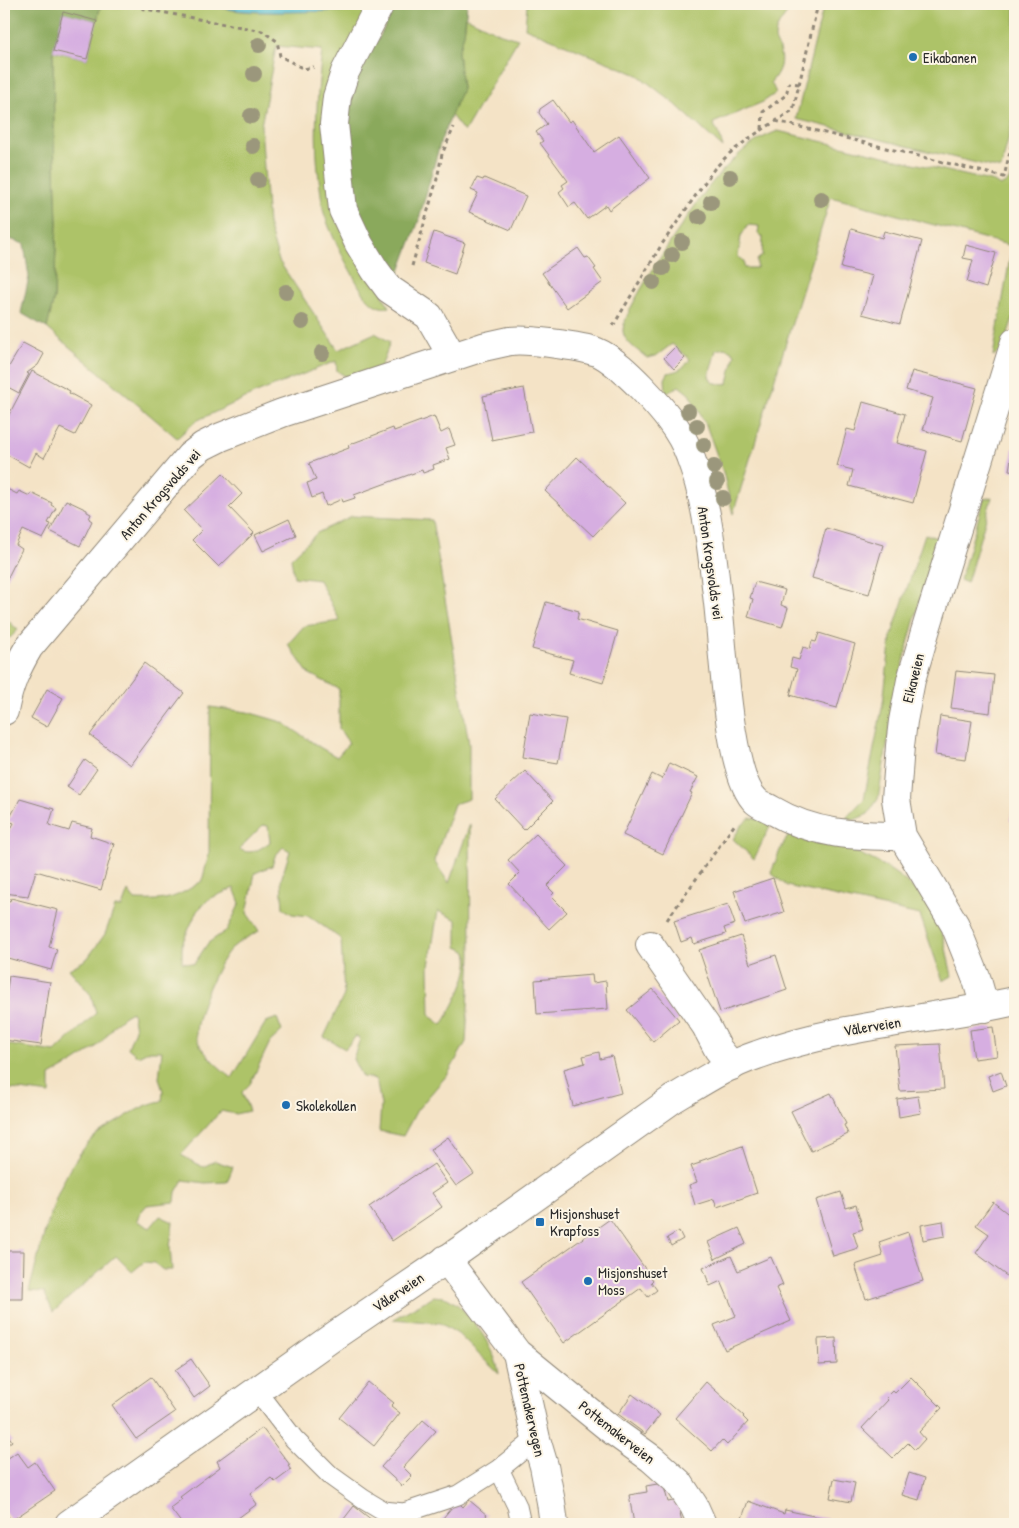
<svg xmlns="http://www.w3.org/2000/svg" width="1019" height="1528" viewBox="0 0 1019 1528" font-family="'Patrick Hand',sans-serif">
<rect width="100%" height="100%" fill="#fcf5e5"/>
<filter id="ink" filterUnits="userSpaceOnUse"><feTurbulence type="fractalNoise" baseFrequency=".02" numOctaves="2"/><feDisplacementMap in="SourceGraphic" scale="10" xChannelSelector="R" yChannelSelector="G"/><feConvolveMatrix kernelMatrix="1 2 1 2 8 2 1 2 1" color-interpolation-filters="sRGB"/></filter>
<filter id="wash" filterUnits="userSpaceOnUse"><feTurbulence type="fractalNoise" baseFrequency=".0096" numOctaves="4" result="noise"/><feDisplacementMap in="SourceGraphic" scale="20" xChannelSelector="R" yChannelSelector="G"/><feGaussianBlur stdDeviation="1.12" result="paint"/><feColorMatrix in="noise" values="0 0 0 0 0 0 0 0 0 0 0 0 0 0 0 0 0 1.4 0 .05"/><feComposite in="paint" operator="in"/></filter>
<g filter="url(#wash)">
<rect width="100%" height="100%" fill="#f4e3c6"/>
<path fill="#adc368" stroke="#6c774a" fill-rule="evenodd" d="M101,4H212C236,18 319,10 349,8L351,4H370L383,296L390,307C372,311 363,293 355,279C343,257 332,237 324,213C322,205 321,195 320,187C313,141 317,96 322,50L276,46L261,126L268,224L279,261L338,350L375,333L390,342L381,367L350,379L337,371L336,361L254,394L196,421L177,438L47,328L54,298L57,223L54,138L53,51L87,59Z
M527,4H795C787,14 775,25 775,38C775,41 778,45 779,49C783,63 780,71 771,82L776,93L763,102L713,123L720,137L723,148L675,104L638,75L525,28Z
M824,4H1015V111L1001,169L796,119Z
M466,17L501,34L518,39L464,132L450,114L462,89L458,52L464,34Z
M778,131L994,182L1000,186L1009,181L1015,154V312L1002,351L993,356L1012,246L831,197L733,514L723,472L706,425L689,394L679,386L666,393L665,379L668,373C678,371 685,368 690,359L672,344L656,356L647,358C638,350 623,342 623,330C622,310 695,204 711,184C718,175 726,167 734,159C747,146 761,137 778,131ZM748,225L759,226L758,233L763,237L762,256L757,260V268H744V261L738,257L741,236ZM724,348L730,350L735,354L728,383L724,385L712,382L709,376L716,350Z
M992,497L967,583L960,580L984,499Z
M352,516L432,520L469,744V799L454,804L434,861L449,883L470,824L471,956L466,1042L448,1074L417,1110L403,1136L379,1131L381,1105L376,1079L362,1077L353,1059L360,1039L356,1036L345,1049L324,1037L344,995L341,939L309,916L292,914L283,908L281,880L290,851L283,847L275,856L272,866L255,873L247,913L259,931C251,936 240,940 233,947C219,957 195,1016 196,1034C197,1049 221,1069 232,1078L266,1022L277,1018L282,1031L270,1042L250,1084L242,1092L249,1111L235,1114L221,1111L181,1155L203,1167L215,1161L233,1167L227,1182L205,1183L183,1180L176,1192L175,1202L147,1205L140,1213L137,1221L150,1228L160,1216L173,1222L170,1247L172,1270H163L154,1263L144,1262L132,1272L116,1256L53,1312L44,1292L29,1291C44,1238 54,1177 94,1137C101,1130 112,1125 120,1120C133,1112 147,1103 162,1101L163,1091L159,1078L162,1051H148L138,1056L128,1048L135,1029L132,1012C111,1022 112,1033 96,1047C82,1058 66,1067 50,1076V1094L4,1088V1044L55,1052L96,1013L91,995L69,969L87,959L105,934L115,907H122L128,891L135,900C168,901 174,899 202,881L209,854L210,707L247,712L282,722L321,748L337,757L349,743L339,729V689L308,673L288,644L304,626L340,621L319,580L294,577L291,558L317,533ZM263,825L268,826L270,842C260,849 251,856 239,849ZM234,888L240,903L227,930L208,943L194,964L182,962V944L197,911L209,899ZM438,911L457,920V947L466,951C476,967 451,1011 442,1025L430,1016L429,966Z
M925,534L937,538L909,640L895,698L878,799L868,814L854,820L846,818L864,799L883,703L891,637Z
M4,617L18,630L10,638L4,632Z
M750,818L767,820L770,826L754,859L733,839L741,826Z
M790,833C838,844 886,858 920,895C925,900 932,906 935,913C944,932 947,955 952,976L943,981L920,915L787,886L771,873L780,850Z
M434,1296C439,1297 444,1296 449,1299C470,1310 496,1350 499,1374L458,1334L440,1323L393,1319Z"/>
<path fill="#8aa95c" stroke="#5a6a44" d="M4,4H101L97,21L63,13L53,51L54,138L57,223L54,298L47,328L21,313L29,277L24,244L4,237Z
M396,4H467L464,34L458,52L462,89L441,140L418,223L397,279L370,242L351,208L341,101L359,65L378,40Z"/>
<path fill="#59c1d5" stroke="#427680" d="M212,4H351L349,8L342,11C314,11 233,16 212,4Z"/>
<g id="blocks">
<path fill="#d6aee1" d="M63,12L97,21L87,59L53,51Z
M553,100L569,122L572,120L594,152L619,135L650,178L609,210L606,205L587,219L575,203L569,207L559,192L564,188L562,185L568,181L540,143L543,141L536,132L547,124L539,113L540,109Z
M477,178L483,180L484,178L526,196L511,230L469,212L478,193L471,190Z
M851,229L882,238L884,231L922,241L900,324L862,314L873,276L841,268Z
M434,232L465,243L455,274L424,263Z
M966,245L996,253L986,288L967,282L973,260L963,258Z
M578,248L585,258L588,257L596,268L594,269L603,282L567,308L542,273Z
M23,343L44,354L38,365L27,373L29,374L19,393L4,385V375Z
M675,347L685,358L674,369L664,358Z
M32,371L70,391L69,393L91,405L75,435L60,428L44,458L36,453L29,467L4,453V424Z
M912,371L977,388L962,441L923,430L933,398L906,390Z
M524,388L532,432L492,440L483,396Z
M863,402L905,414L897,443L927,451L913,503L849,486L853,470L837,466L847,429L855,431Z
M434,416L441,433L449,429L455,445L446,448L450,459L433,465L434,469L423,473L422,470L354,495L355,498L343,502L342,499L326,506L322,494L312,498L307,483L316,480L309,463L349,448L348,445L393,428L394,431Z
M1013,448L1015,449V471L1009,470Z
M577,457L625,503L593,536L545,491Z
M223,474L242,494L229,507L254,533L219,567L192,540L202,530L184,511Z
M5,488L17,494L19,491L30,496L31,493L52,503L51,505L56,508L48,523L51,524L43,539L23,530L16,545L22,549L4,585V491Z
M66,500L87,510V512L91,514L89,519L92,521L80,546L50,531Z
M289,519L296,535L263,551L255,535Z
M826,528L883,545L869,594L812,578Z
M755,582L785,590L781,605L788,608L782,627L748,617L753,599L750,598Z
M546,602L579,611L577,619L618,631L603,683L569,673L573,660L532,649Z
M819,633L855,644L837,708L790,695L797,669L790,667L792,658L799,660L803,647L810,649L812,641L816,642Z
M144,663L184,693L130,765L90,735Z
M956,671L994,675L990,713L951,708Z
M47,689L63,698L47,727L31,718Z
M530,713L566,719L558,763L523,757Z
M940,716L972,721L966,759L935,755Z
M85,760L97,769L79,795L67,787Z
M669,763L698,777L690,792L692,793L663,854L623,835L652,774L662,779Z
M525,771L553,801L524,830L495,799Z
M20,799L54,809L49,825L69,831L72,823L92,828L90,836L114,844L101,890L36,871L28,896L4,893V842L14,823L8,821Z
M1014,800H1015V822L1010,821Z
M536,834L567,866L547,886L554,893L551,896L567,912L549,929L522,900L523,899L509,884L520,873L508,860Z
M773,878L784,912L745,924L734,891Z
M11,898L58,910L49,947L57,949L51,970L4,957V899L10,901Z
M728,904L735,924L724,928L726,934L694,944L692,938L681,942L674,921Z
M741,936L750,964L776,955L787,990L720,1012L699,950Z
M592,975L593,983L606,981L608,1009L537,1014L535,980Z
M9,976L50,982L41,1045L4,1040V1008Z
M653,989L679,1020L653,1042L627,1010Z
M993,1027L997,1056L974,1059L970,1030Z
M940,1044L944,1089L900,1091L895,1046Z
M599,1052L600,1059L612,1056L621,1093L573,1106L564,1069L585,1063L583,1056Z
M1001,1071L1006,1086L993,1091L988,1076Z
M831,1093L846,1124L844,1125L848,1134L811,1151L791,1111Z
M918,1096L921,1113L899,1117L897,1099Z
M448,1137L474,1174L456,1186L430,1150Z
M742,1146L757,1193L717,1207L714,1199L695,1205L689,1185L697,1182L691,1166L700,1163V1161Z
M434,1164L447,1183L432,1193L442,1207L392,1241L369,1207L418,1173L419,1174Z
M841,1192L846,1208L856,1205L863,1229L853,1232L858,1248L833,1256L816,1200Z
M993,1202L1015,1219V1276L1012,1280L976,1253L989,1234L976,1225Z
M610,1219L653,1280L651,1282L657,1290L648,1297L641,1288L564,1343L521,1282Z
M943,1221L945,1236L923,1240L921,1225Z
M739,1228L746,1244L715,1259L708,1242Z
M679,1231L683,1239L671,1246L667,1238Z
M908,1232L923,1281L866,1299L855,1265L883,1256L879,1242Z
M4,1251H24L23,1299H4Z
M731,1256L738,1271L771,1257L783,1285L776,1288L791,1321L725,1350L714,1325L736,1316L721,1281L710,1286L703,1268Z
M836,1338L837,1364L819,1365L818,1339Z
M191,1359L210,1386L194,1398L175,1370Z
M151,1377L175,1412L136,1439L112,1405Z
M911,1377L942,1408L919,1432L925,1439L915,1450L908,1443L893,1458L862,1428L888,1400L886,1398L893,1391L895,1393Z
M368,1382L394,1403L391,1406L400,1413L374,1446L339,1418Z
M706,1382L744,1416L743,1417L748,1422L727,1445L722,1440L712,1451L675,1418Z
M632,1394L660,1415L645,1434L618,1414Z
M423,1420L436,1431L403,1467L412,1476L402,1486L381,1467Z
M262,1428L290,1465L288,1466L291,1470L275,1482L271,1478L250,1494L257,1504L230,1524H182L170,1508L182,1499L180,1497L220,1467L217,1461Z
M4,1429L12,1441L4,1447Z
M17,1452L28,1467L35,1462L55,1491L11,1521L4,1510V1461Z
M909,1473L925,1478L919,1500L902,1495Z
M834,1479L855,1483L851,1502L830,1498Z
M663,1483L668,1502L678,1500L682,1524H634L629,1495L647,1492L646,1486Z
M469,1500L487,1515L481,1522L484,1524H438L457,1501L463,1507Z
M748,1501L784,1514L785,1510L838,1521V1524H740Z
M354,1506L377,1524H340Z"/>
</g>
</g>
<g filter="url(#ink)">
<use href="#blocks" fill-opacity="0" stroke="#908778" stroke-width="1"/>
<g fill="none" stroke-linecap="round" stroke-linejoin="round">
<defs>
<path id="service" d="M257,1391L294,1439L331,1476L363,1499L383,1511L404,1513L458,1495L499,1469L536,1439
M499,1469L517,1506L521,1524"/>
<path id="minor" d="M380,4L345,72L337,97L334,124L343,210L359,244L375,270L389,289L429,316L452,356
M4,711C9,685 16,669 29,647L190,456L203,446L221,437L282,413L483,347C492,345 501,343 510,341C527,339 581,346 597,352C612,358 630,376 642,388C661,408 681,430 690,456C708,503 712,554 718,603C723,644 728,776 756,801C760,805 767,807 772,810C814,835 855,836 902,836
M650,945L706,1026L718,1049L732,1066
M985,1008L977,980L955,925L902,836L896,799L900,746L903,721L911,680L925,632L1015,342
M446,1259L517,1353L536,1439L544,1466L551,1502L554,1524
M517,1353L613,1431L652,1459L679,1483L694,1506L702,1524"/>
<path id="tertiary" d="M69,1524L337,1334L462,1249L673,1099C700,1083 727,1065 757,1055C840,1025 930,1020 1015,1001"/>
</defs>
<use href="#service" stroke="#908778" stroke-width="21"/>
<use href="#minor" stroke="#908778" stroke-width="30"/>
<use href="#tertiary" stroke="#908778" stroke-width="30"/>
<path stroke="#908778" stroke-width="3" stroke-dasharray="4 4" stroke-linecap="butt" d="M135,4L140,8L262,31L277,41L280,56L304,69L314,67
M776,121L1004,177L1015,130
M762,129L763,112L786,95L789,83L799,84
M412,266L437,179L442,154L454,127
M613,326L662,244L714,169L730,153L751,137L793,110L818,4
M667,920L735,824"/>
<use href="#service" stroke="#fff" stroke-width="19"/>
<use href="#minor" stroke="#fff" stroke-width="28"/>
<use href="#tertiary" stroke="#fff" stroke-width="28"/>
</g>
<g fill="#9b977b">
<circle cx="259" cy="45" r="8"/>
<circle cx="254" cy="74" r="8"/>
<circle cx="251" cy="116" r="8"/>
<circle cx="253" cy="146" r="8"/>
<circle cx="730" cy="177" r="8"/>
<circle cx="258" cy="180" r="8"/>
<circle cx="821" cy="199" r="8"/>
<circle cx="711" cy="202" r="8"/>
<circle cx="699" cy="217" r="8"/>
<circle cx="682" cy="242" r="8"/>
<circle cx="672" cy="255" r="8"/>
<circle cx="663" cy="268" r="8"/>
<circle cx="653" cy="282" r="8"/>
<circle cx="286" cy="292" r="8"/>
<circle cx="302" cy="322" r="8"/>
<circle cx="322" cy="353" r="8"/>
<circle cx="688" cy="411" r="8"/>
<circle cx="697" cy="426" r="8"/>
<circle cx="704" cy="445" r="8"/>
<circle cx="714" cy="467" r="8"/>
<circle cx="717" cy="482" r="8"/>
<circle cx="723" cy="498" r="8"/>
</g>
</g>
<g fill="#1f6fb2" stroke="#fcf5e5" stroke-width="2">
<circle cx="913" cy="57" r="5"/>
<circle cx="286" cy="1105" r="5"/>
<rect x="535" y="1217" width="10" height="10" rx="2.5"/>
<circle cx="588" cy="1281" r="5"/>
</g>
<g text-anchor="middle" dominant-baseline="central" stroke-width="4" stroke-linejoin="round" paint-order="stroke">
<g font-size="15" fill="#2b2b2b" stroke="#fcf5e5" text-anchor="start">
<text x="923" y="57">Eikabanen</text>
<text x="296" y="1105">Skolekollen</text>
<text x="550" y="1213">Misjonshuset<tspan x="550" dy="17">Krapfoss</tspan></text>
<text x="598" y="1272">Misjonshuset<tspan x="598" dy="17">Moss</tspan></text>
</g>
<g font-size="15" fill="#2b2b2b" stroke="#fcf5e5">
<text transform="translate(160 494) rotate(-49)">Anton Krogsvolds vei</text>
<text transform="translate(711 563) rotate(82)">Anton Krogsvolds vei</text>
<text transform="translate(913 678) rotate(-76)">Eikaveien</text>
<text transform="translate(872 1026) rotate(-9)">Vålerveien</text>
<text transform="translate(398 1292) rotate(-34)">Vålerveien</text>
<text transform="translate(530 1410) rotate(77)">Pottemakervegen</text>
<text transform="translate(617 1432) rotate(38)">Pottemakerveien</text>
</g>
</g>
<rect width="1019" height="1528" fill="none" stroke="#fcf5e5" stroke-width="20"/>
</svg>
